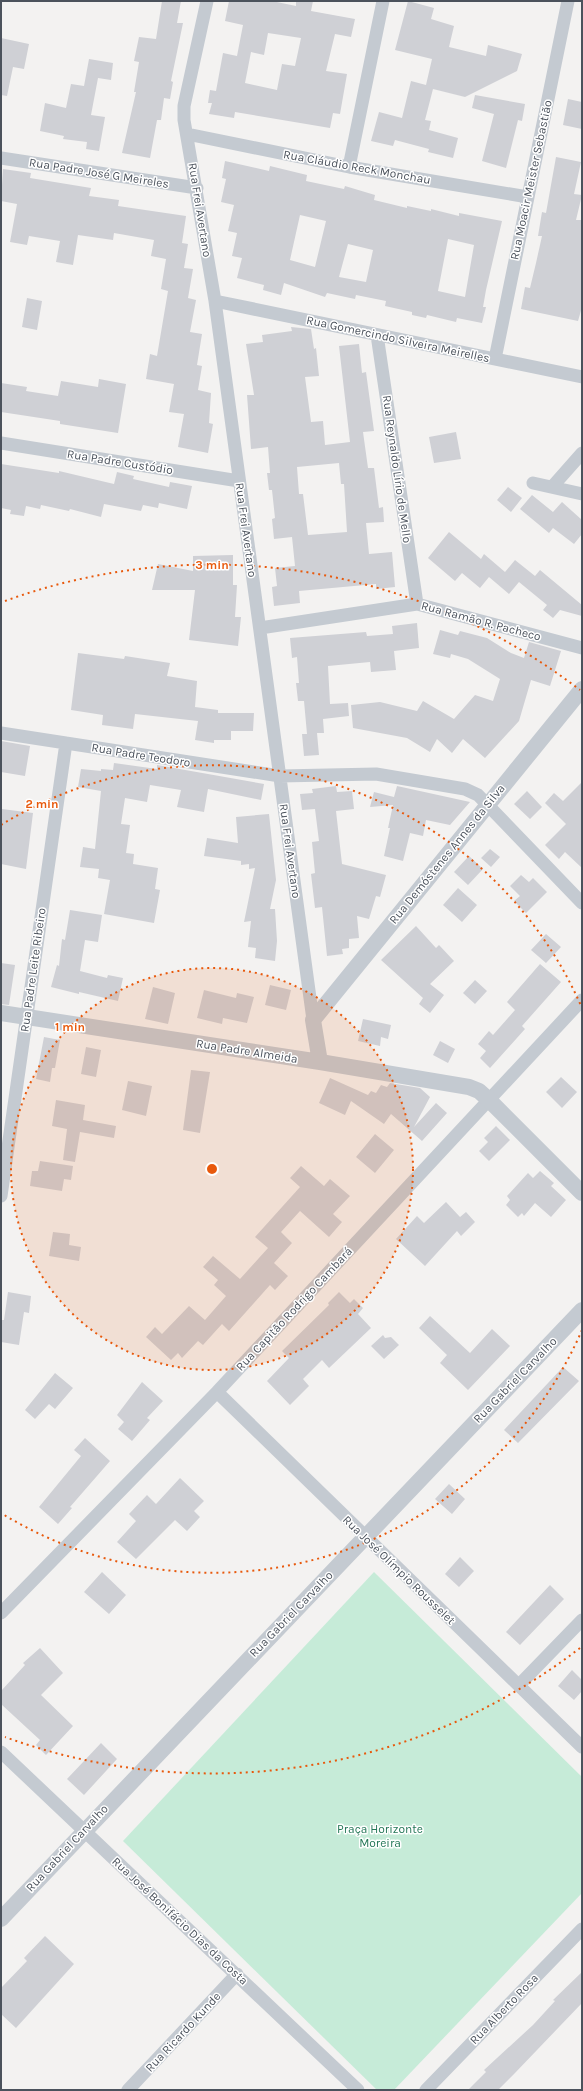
<svg xmlns="http://www.w3.org/2000/svg" width="583" height="2091" viewBox="0 0 583 2091" font-family="Karla,sans-serif">
<rect width="100%" height="100%" fill="#f3f2f1"/>
<path fill="#c6ebd8" d="M374,1572L582,1777V1893L394,2090H377L123,1841Z"/>
<path fill="#cfd0d5" fill-rule="evenodd" d="M162,1H181L177,23H183L171,81L173,82L170,99L164,98L161,120H157L150,158L122,153L136,92H134L139,62L134,61L139,37L156,39Z
M229,1H272L296,6V1H313L311,11L355,19L351,37L335,34L326,71L347,74L340,114L333,113L330,128L235,112L234,118L209,114L212,103H208L210,90L216,91L223,53L237,56L243,25L225,21ZM268,33L301,38L295,66L282,64L277,90L245,83L251,52L264,55Z
M408,1L434,8L431,19L454,26L449,47L486,56L488,45L522,54L517,71L465,97L433,89L425,120L431,121L429,130L458,138L453,158L428,152L429,149L395,140L393,146L371,141L379,112L402,118L411,81L426,85L432,59L395,50Z
M1,38L29,44L24,69L13,67L7,96L1,95Z
M89,59L113,63L111,80L98,78L91,115L105,117L99,151L86,149L87,142L63,139L64,136L40,131L45,103L66,108L71,84L84,86Z
M475,95L525,104L522,121L518,120L506,168L482,161L494,114L472,108Z
M568,99L582,102V129L563,125Z
M556,157L581,162L574,194L582,195L576,220H582V307L578,321L521,309L525,287L530,288L536,263L542,236H538L542,212L546,213Z
M225,161L269,171L270,166L307,175L306,181L344,189L345,186L375,195L374,200L407,208V206L431,211V209L459,216V213L502,221L486,290L483,307H486L482,323L457,318L456,322L427,315L426,318L412,315V312L385,306L386,301L356,295L355,299L327,293L325,297L284,283L281,295L263,290L264,285L237,278L242,258L232,256L237,233L228,231L234,205L221,202L226,179L222,178ZM300,215L326,221L315,267L290,260ZM448,239L474,245L465,297L438,291ZM348,244L373,250L366,282L339,277Z
M3,169L31,173L30,178L91,188L89,196L119,200L118,206L186,216L182,243L188,244L184,268L193,269L188,298L196,300L190,332L202,334L197,365L202,366L198,390L211,393L209,423L213,424L208,453L178,447L184,414L169,412L174,384L146,379L150,354L157,356L168,291L161,289L166,259L151,256L154,240L114,233L113,240L78,235L73,265L56,262L60,241L29,236L27,245L10,242L17,204L1,201Z
M27,298L42,301L37,330L22,327Z
M291,327L311,329L314,349L316,348L319,376L305,377L311,422L323,421L325,445L350,442L339,346L359,344L362,373L366,372L374,431L363,432L368,468H374L379,508L383,507L384,522L366,523L369,554L392,552L395,587L376,589V584L299,591L300,603L274,606L272,587L277,586L275,568L295,566L292,537L274,539L272,519L275,518L272,490H269L267,473H270L268,447L251,449L247,395H254L246,344L263,342L262,335L292,331ZM339,463L341,484H344L347,532L308,535L303,494H299L297,467Z
M99,379L126,384L118,433L60,424V421L1,412V383L27,387L26,391L58,396L61,381L98,387Z
M456,432L461,459L434,463L429,437Z
M1,464L59,473V471L114,484L117,472L134,476L133,479L169,487L170,482L192,486L187,509L159,503L158,508L143,505L141,511L104,504L101,517L70,509L69,511L41,505L40,509L26,506L24,516L10,514L11,510L1,508Z
M508,487L522,498L511,512L497,500Z
M532,495L553,512L562,502L582,520V534L574,544L553,528L549,533L520,509Z
M449,532L481,559L484,554L505,572L515,560L535,576L540,570L582,605V616L560,610L553,618L543,610L547,605L519,582L509,594L489,577L480,588L462,573L455,581L428,558Z
M233,555V585H237L235,617H241L238,646L189,640L195,590H152L158,564L193,571V556Z
M417,623L419,648L394,651L396,670L371,672L370,662L328,666L330,704L348,703L349,716L323,719L324,733H317L319,755L304,756L302,734H307L304,701H298L296,683H299L297,657L292,658L290,638L366,632L367,636L393,634L392,626Z
M440,630L458,635L460,631L487,638L511,653L524,658L529,642L561,651L550,686L531,680L519,721L485,758L463,739L452,753L437,739L430,752L407,738L353,728L351,705L380,702L417,711L423,701L454,719L475,695L493,701L500,679L468,659L451,654L450,658L433,654Z
M78,653L124,659L125,656L170,663L167,676L197,681L195,707L218,710V713H254L253,731H231V740H214V743L195,740L198,721L135,714L133,729L102,725L103,715L71,710Z
M1,741L30,746L25,776L1,772Z
M114,763L157,769V765L264,784L261,800L208,789L204,812L177,807L181,790L150,785L147,802L125,798L121,824L130,825L126,853L134,854L133,864L158,868L155,889L160,890L154,923L104,914L110,880L98,878L99,869L80,867L83,847L95,849L101,791L78,787L81,769L101,771V769L113,770Z
M582,782V868L565,852L559,859L545,845L566,824L545,803L554,793L563,801Z
M336,786L337,792L352,791L354,809L336,811L342,864L386,875L380,897L376,896L369,919L357,916L359,938L349,939V948L342,949L343,954L327,956L322,907L315,908L311,874L315,873L312,842L319,841L315,809L302,810L300,794L313,793L312,789Z
M397,786L470,802L450,825L426,820L423,836L410,833L403,861L384,856L390,828H388L393,805L370,807L374,792L394,797Z
M527,791L542,807L530,819L514,804Z
M2,809L33,813L26,869L1,864Z
M269,814L276,880L270,909H275L277,941L275,961L255,958L256,948L248,947L251,921L244,922L255,868L249,869V864L241,865V861L204,856L207,838L238,843L236,817Z
M490,849L500,857L491,867L481,858Z
M469,856L483,869L468,885L454,872Z
M521,875L529,882L533,878L547,892L526,913L514,901L520,896L510,886Z
M458,888L477,905L462,922L443,905Z
M70,910L102,915L98,942L85,940L80,971L107,978L108,975L123,978L118,1001L79,992V994L51,987L57,965L59,966L62,939L65,940Z
M416,926L436,948L439,945L454,961L430,984L444,995L430,1013L419,1004L423,998L381,960Z
M546,934L561,947L546,963L531,950Z
M1,963L15,965L9,1005L1,1004Z
M540,964L561,982L522,1026L525,1029L490,1068L480,1058L486,1051L478,1044L489,1031L493,1035L515,1010L507,1002Z
M475,980L487,991L475,1004L463,993Z
M270,985L291,990L286,1010L265,1005Z
M153,987L175,993L168,1024L145,1019Z
M204,990L236,998L237,993L254,997L247,1023L223,1018L222,1024L197,1018Z
M363,1019L391,1025L388,1039L381,1037L380,1046L358,1041Z
M44,1037L60,1040L55,1068H52L50,1082L36,1079Z
M440,1041L455,1049L448,1063L433,1055Z
M86,1047L101,1050L96,1077L81,1074Z
M191,1070L210,1072L200,1133L183,1130Z
M561,1077L577,1092L562,1108L546,1092Z
M330,1078L368,1095L371,1091L376,1093L381,1085L387,1087L390,1083L420,1088L430,1097L414,1127L436,1103L447,1113L422,1141L391,1114L384,1124L351,1101L345,1115L319,1103Z
M128,1081L152,1086L146,1116L122,1110Z
M56,1100L85,1105L83,1120L116,1126L114,1138L80,1132L75,1162L63,1160L67,1129L52,1126Z
M496,1126L510,1140L489,1161L479,1151L488,1142L484,1138Z
M375,1134L394,1150L375,1173L356,1157Z
M40,1161L73,1166L71,1180L64,1179L62,1191L30,1186L32,1171H38Z
M301,1166L324,1186L330,1179L350,1196L333,1214L342,1222L329,1237L300,1211L281,1232L292,1243L274,1263L288,1276L275,1290L270,1285L229,1331L222,1324L203,1345L198,1341L182,1358L178,1353L171,1360L146,1337L155,1327L162,1334L189,1306L205,1320L226,1296L214,1285L218,1280L203,1267L213,1256L240,1279L268,1248L255,1237L300,1187L290,1178Z
M540,1171L554,1183L551,1186L566,1200L551,1217L535,1203L524,1216L522,1213L518,1217L506,1205L510,1200L507,1196L528,1173L533,1178Z
M446,1202L460,1217L466,1212L475,1222L461,1236L457,1231L425,1266L396,1239L417,1216L424,1223Z
M53,1232L70,1234L69,1245L81,1247L79,1261L49,1256Z
M8,1292L31,1296L29,1313L24,1312L19,1345L1,1342V1320H4Z
M339,1292L350,1303L354,1299L363,1308L358,1314L371,1328L329,1368L322,1360L303,1379L309,1386L290,1405L267,1381L289,1358L282,1351L329,1305L328,1303Z
M430,1316L470,1353L492,1329L510,1346L468,1390L440,1363L447,1355L419,1328Z
M383,1335L385,1338L391,1337L399,1345L384,1359L371,1346Z
M563,1367L579,1381L518,1443L504,1430Z
M55,1373L73,1388L55,1409L49,1404L35,1419L25,1410Z
M142,1382L163,1401L147,1418L150,1420L132,1441L118,1429L124,1422L117,1415Z
M85,1438L110,1461L70,1507L72,1508L58,1524L39,1507L81,1456L74,1450Z
M180,1478L204,1501L194,1511L200,1517L187,1531L175,1520L136,1559L117,1542L136,1521L129,1514L147,1495L156,1504Z
M449,1484L465,1499L452,1514L435,1499Z
M460,1557L474,1571L459,1587L445,1574Z
M102,1572L126,1595L109,1614L84,1592Z
M550,1585L564,1599L520,1645L506,1632Z
M40,1648L63,1673L41,1695L73,1726L46,1755L36,1745L40,1740L1,1704V1691L25,1665L23,1663Z
M572,1670L582,1680V1691L574,1700L558,1686Z
M101,1743L117,1759L84,1795L67,1779Z
M45,1936L74,1964L16,2028L1,2014V1988L27,1961L24,1958Z
M582,1972V2003L515,2073L498,2090H468L486,2072L484,2070L533,2025L555,2001L553,2000Z"/>
<g fill="none" stroke-linecap="round" stroke-linejoin="round">
<path stroke="#c4cad1" stroke-width="13" d="M207,1L184,106V120L215,301L313,1020
M187,134L349,167L528,197
M1,158L197,188
M349,167L383,1
M215,301L582,377
M377,335L417,604
M495,359L568,1
M1,443L239,481
M533,483L582,494
M552,487L582,453
M260,628L417,604L582,648
M1,733L280,776L376,774L465,789L478,795L582,903
M1,1196L66,743
M217,1392L582,1747
M1,1613L217,1392L582,1000
M519,1685L582,1620
M1,1752L358,2090
M128,2090L237,1974
M426,2090L582,1929"/>
<path stroke="#c4cad1" stroke-width="16" d="M1,1013L320,1062L469,1087L479,1091L489,1100L582,1193
M320,1062L313,1020L582,689
M1,1919L582,1310"/>
</g>
<circle cx="212" cy="1169" r="201" fill="#e8590c" fill-opacity=".12"/>
<g fill="none" stroke="#e8590c" stroke-width="2" stroke-dasharray="2 4">
<circle cx="212" cy="1169" r="201"/>
<path d="M582 1330A403 403 0 0 1 1 1513M1 825A403 403 0 0 1 582 1008"/>
<path d="M580 1648A604 604 0 0 1 5 1737M5 601A604 604 0 0 1 580 690"/>
</g>
<g text-anchor="middle" dominant-baseline="central" stroke-width="3" stroke-linejoin="round" paint-order="stroke">
<g font-size="12" fill="#4b525c" stroke="#fff">
<text transform="translate(357 167) rotate(10)">Rua Cláudio Reck Monchau</text>
<text transform="translate(99 173) rotate(9)">Rua Padre José G Meireles</text>
<text transform="translate(531 180) rotate(-78)">Rua Moacir Meister Sebastião</text>
<text transform="translate(200 210) rotate(81)">Rua Frei Avertano</text>
<text transform="translate(398 339) rotate(12)">Rua Gomercindo Silveira Meirelles</text>
<text transform="translate(120 462) rotate(9)">Rua Padre Custódio</text>
<text transform="translate(397 469) rotate(82)">Rua Reynaldo Lírio de Mello</text>
<text transform="translate(246 530) rotate(82)">Rua Frei Avertano</text>
<text transform="translate(481 621) rotate(15)">Rua Ramão R. Pacheco</text>
<text transform="translate(141 755) rotate(9)">Rua Padre Teodoro</text>
<text transform="translate(290 851) rotate(82)">Rua Frei Avertano</text>
<text transform="translate(447 854) rotate(-51)">Rua Demóstenes Annes da Silva</text>
<text transform="translate(33 970) rotate(-82)">Rua Padre Leite Ribeiro</text>
<text transform="translate(247 1051) rotate(9)">Rua Padre Almeida</text>
<text transform="translate(294 1309) rotate(-47)">Rua Capitão Rodrigo Cambará</text>
<text transform="translate(515 1380) rotate(-46)">Rua Gabriel Carvalho</text>
<text transform="translate(399 1570) rotate(44)">Rua José Olímpio Rousselet</text>
<text transform="translate(291 1614) rotate(-46)">Rua Gabriel Carvalho</text>
<text transform="translate(67 1848) rotate(-47)">Rua Gabriel Carvalho</text>
<text transform="translate(180 1921) rotate(43)">Rua José Bonifácio Dias da Costa</text>
<text transform="translate(504 2009) rotate(-46)">Rua Alberto Rosa</text>
<text transform="translate(183 2032) rotate(-47)">Rua Ricardo Kunde</text>
</g>
<g font-size="12" fill="#237656" stroke="#fff">
<text x="380" y="1829">Praça Horizonte<tspan x="380" dy="14">Moreira</tspan></text>
</g>
</g>
<circle cx="212" cy="1169" r="6" fill="#e8590c" stroke="#fff" stroke-width="2"/>
<g font-size="12" text-anchor="middle" font-weight="bold" fill="#e8590c" stroke="#fff" stroke-width="3" stroke-linejoin="round" paint-order="stroke">
<text x="212" y="569">3 min</text>
<text x="42" y="808">2 min</text>
<text x="70" y="1031">1 min</text>
</g>
<rect width="583" height="2091" fill="none" stroke="#4b525c" stroke-width="4"/>
</svg>
